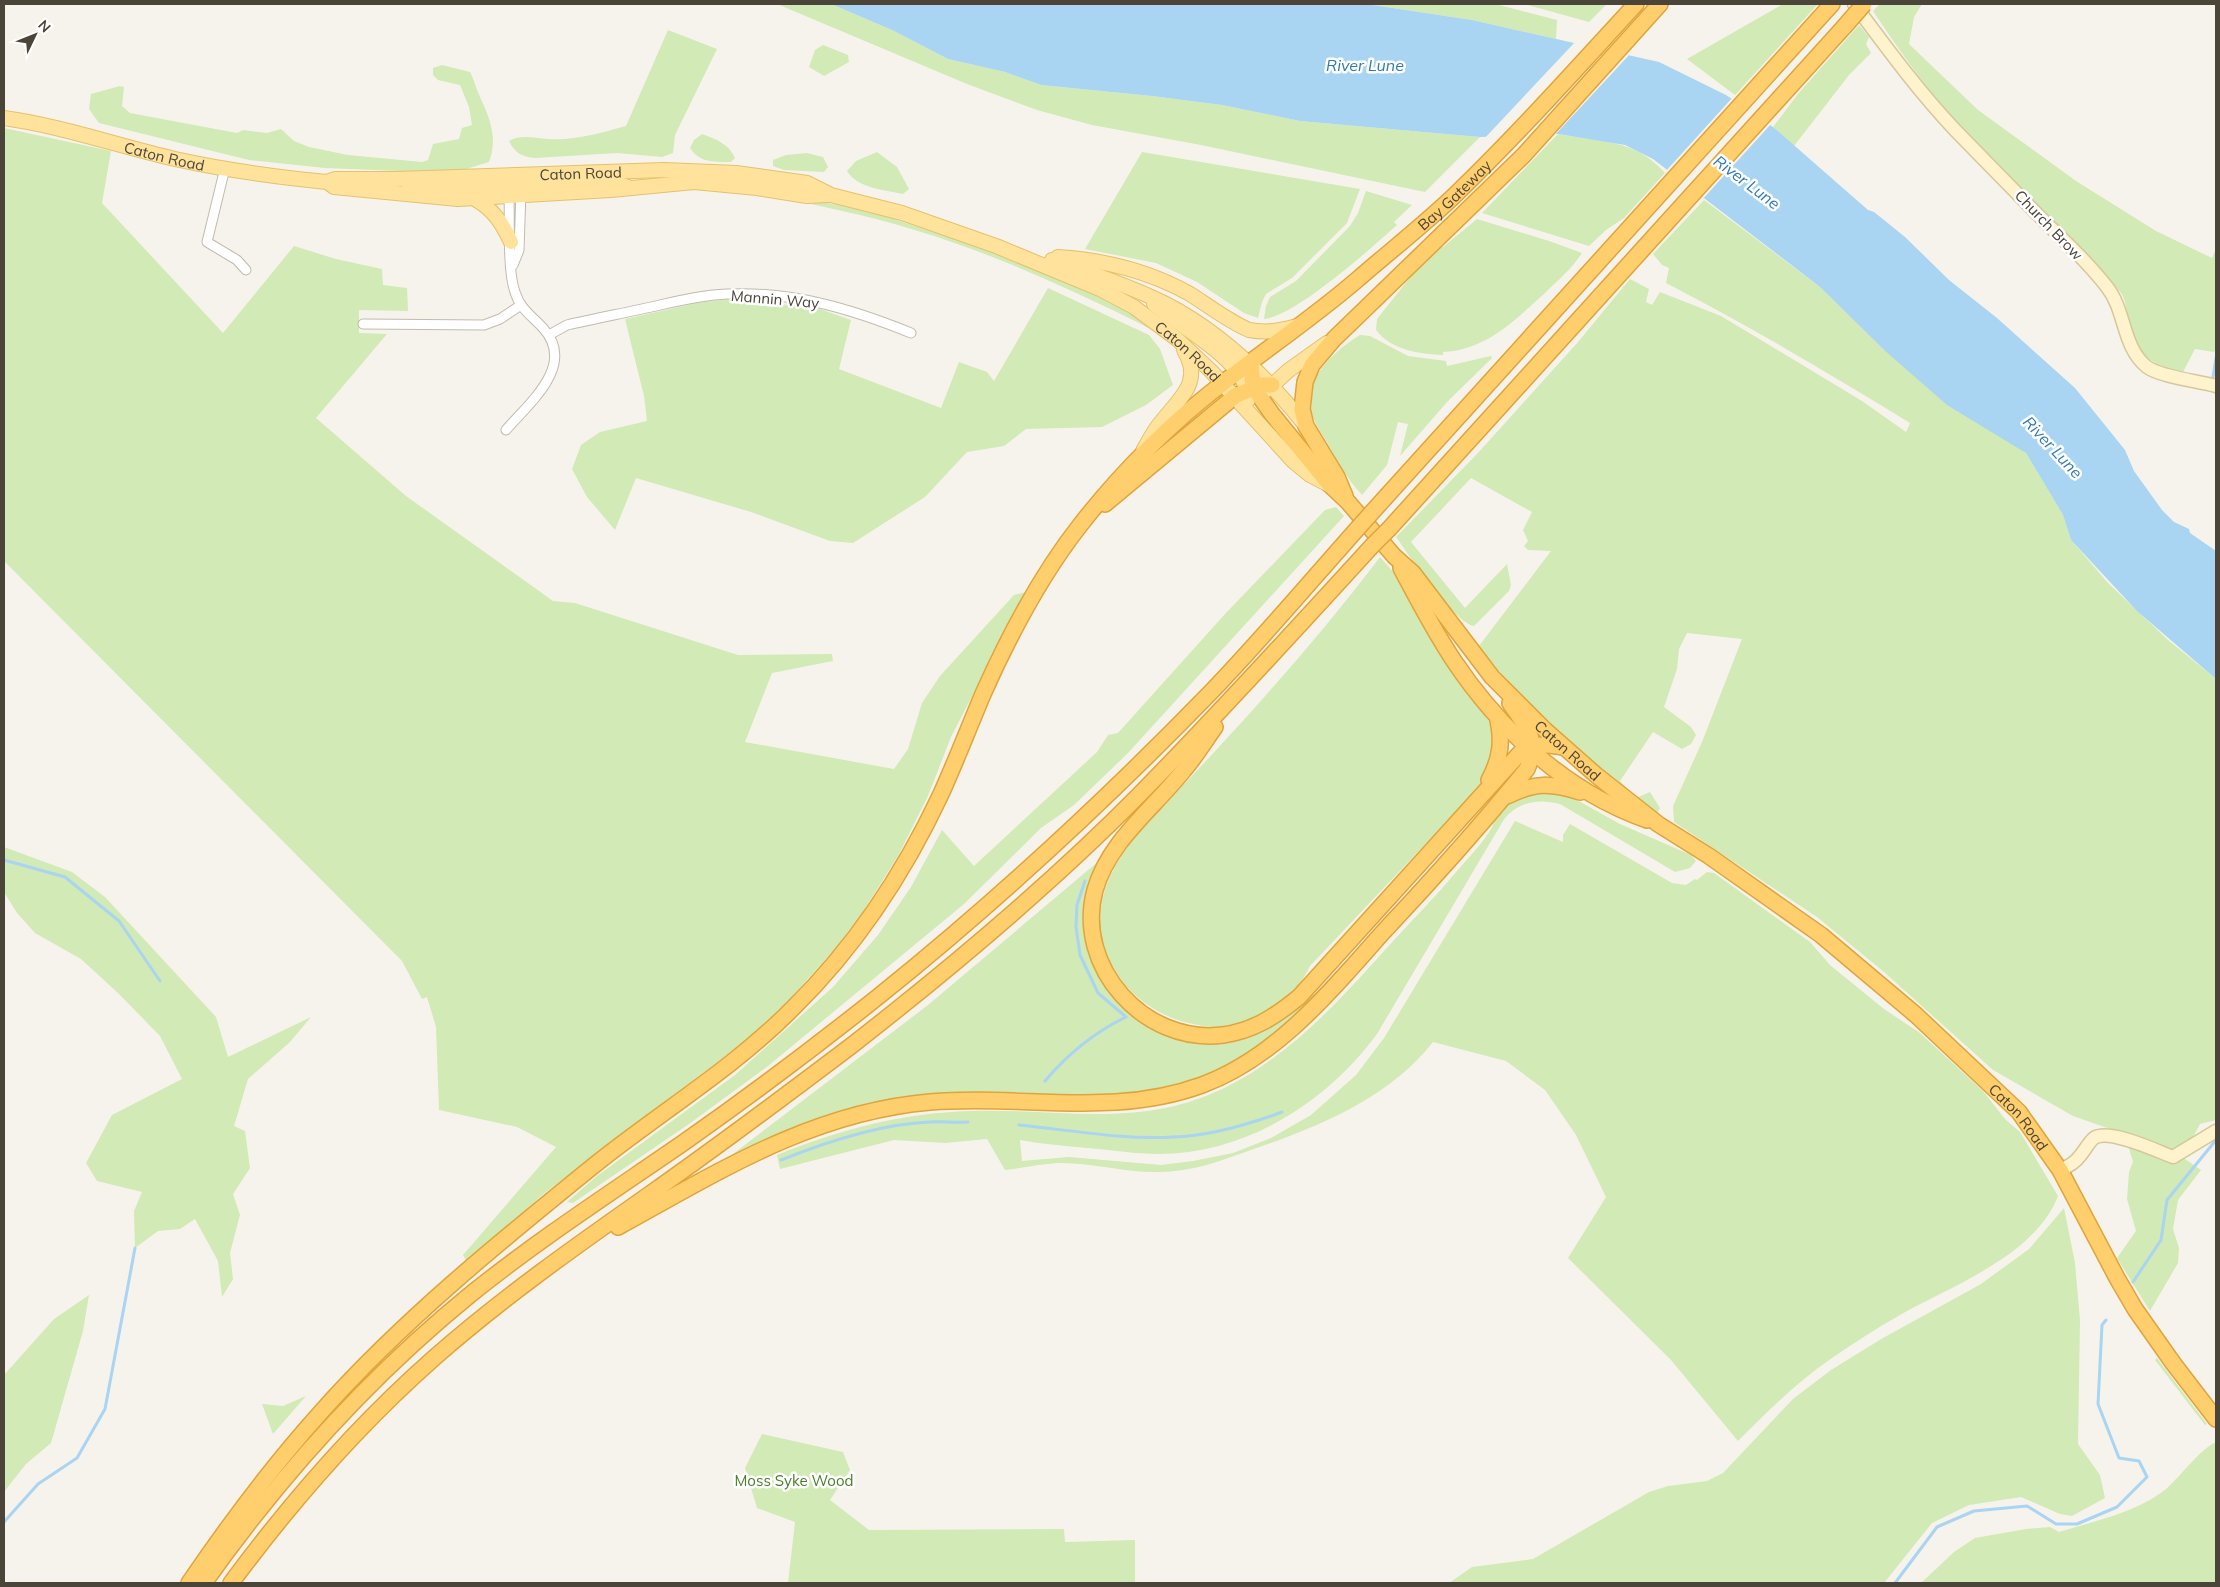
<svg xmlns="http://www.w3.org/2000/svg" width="2220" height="1587" viewBox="0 0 2220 1587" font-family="Mulish,sans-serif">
<rect width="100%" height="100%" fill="#f6f3ec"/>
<path fill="#d2eab5" d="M777,4H831L892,30L948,59L1005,72L1041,85L1152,96L1222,105L1300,121L1480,137L1425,192L1201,145L1092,125L1037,110L967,84Z
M1366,4H1495L1557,20L1556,39L1472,20Z
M1524,4H1607L1589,22Z
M1783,4H1818L1735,95L1687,59Z
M1880,4H1922L1914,17L1909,44L1978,110L2076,181L2156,231L2212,258L2216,249V348L2214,352L2195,349L2183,372C2149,366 2135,352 2128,318C2126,310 2126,300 2121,293C2072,235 2013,185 1962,129C1929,92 1900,52 1873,11Z
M1859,25L1869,37L1866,44L1871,53L1849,75L1794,146L1773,127L1798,94Z
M668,30L717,49L675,135L673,153L662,157L617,153L535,158C522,157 515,153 509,141C521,134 534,138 548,139C573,141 601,133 626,126Z
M823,45L848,55L849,62L824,76L809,67L815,50Z
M442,65L470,72C473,78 475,84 477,90C488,115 499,135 489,162L466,169L423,172L325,168L249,160L99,123L89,109L91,94L120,86L124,87L122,106L130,113L237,133L243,130L267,133L281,129L294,141L309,147L348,155L422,162L428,160L433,144L459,139L462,128L472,125L469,107L460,85L438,80L433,75V68Z
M4,128L111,151L102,203L223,333L294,246L336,259L382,269L383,285L407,288L408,311L359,310V333L387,334L316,418L406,496L553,601L575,603L738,655L832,654L833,661L772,673L745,742L894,769L908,749L922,703L940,676L1014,595L1026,592L951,737L928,796L898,856L862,913L834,950L785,1004L740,1045L542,1195L468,1264L463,1255L556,1147L517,1127L439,1110L436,1027L427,997L422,999L402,961L4,561Z
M702,134C716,139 729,144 735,158L731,162C714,162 700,163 690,148L694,140Z
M1558,134C1599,142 1636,139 1665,173L1624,218L1606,230L1589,246L1482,213Z
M877,152L897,167L909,189L903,194C884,190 857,188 847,171L856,161Z
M1142,152L1360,189L1347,223L1292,278L1266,294L1262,302L1258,318L1244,313L1197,282L1156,263L1085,249Z
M807,153L823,157L828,167L824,172L784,170L773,166V160L786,155Z
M1366,191L1412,205L1394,222L1397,225C1371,248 1296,316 1264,319L1266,306L1270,297L1296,281L1350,226L1358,213Z
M753,192L840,205L879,214L1055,273L1127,309L1175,344C1143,323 1108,308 1074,292C997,256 921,228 838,210C810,204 782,197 753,195Z
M1704,200L1820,287L1883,349L2026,453L2063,515L2071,540L2108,583L2168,640L2216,679V1120L2200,1124L2192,1139L2173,1151L2073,1116L1993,1070L1884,972L1817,917L1674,822L1673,806L1702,742L1742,639L1687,633L1679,649L1677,669L1664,707L1691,727L1696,735L1691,744L1682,749L1653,732L1620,781L1636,798L1650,792L1660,808L1657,813L1592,765L1513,689L1479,646L1551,551L1528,550L1524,546L1528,541L1523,530L1532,512L1471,478L1411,542L1465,608L1507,564L1511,585L1509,591L1474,626C1455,623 1408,554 1396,537L1477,454L1578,342L1630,279L1649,289L1646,302L1652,305L1660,292L1721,316L1862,401L1906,432L1910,423C1829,373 1751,327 1666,283L1669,268L1662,265L1653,254Z
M1477,219L1549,241L1582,253C1571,270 1558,280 1545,293C1514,321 1486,350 1443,352V355C1420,354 1391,350 1376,330L1377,319L1416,270L1439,246L1443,247Z
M1048,288L1149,335L1160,349L1173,385L1146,405L1102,427L1026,429L1004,446L967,452L925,497L853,543L830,541L751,512L636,478L615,530L587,497L572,469L581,445L600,432L647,421L644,396L625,319L697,303L730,299L817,308L851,320L839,369L941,408L959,362L987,372L994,381Z
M1360,335L1370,336L1408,356L1446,361L1447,366L1491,356L1492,358L1448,401L1400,456L1408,424L1398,422L1387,465L1362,495C1348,480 1339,463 1328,444C1323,435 1315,425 1312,414C1300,381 1334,351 1360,335Z
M1336,507L1344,516L1128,753L1074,805L1041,828L964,904L768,1066L689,1124L573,1203L567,1202L597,1176L735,1075L833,987L878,935L911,887L942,830L974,866L1097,752L1108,735L1118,733L1225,614L1325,510Z
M1380,557L1395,574L1442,657L1485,713L1492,729L1494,744L1498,745L1484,782L1310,966C1306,973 1302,982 1296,988C1282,1005 1256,1020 1235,1025C1220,1029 1207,1027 1193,1024C1136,1013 1087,958 1103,897C1114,855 1143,829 1171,798C1195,773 1218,748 1241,723C1289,670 1337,614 1380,557Z
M1525,791L1566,794L1620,824L1691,855L1696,861L1690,868L1675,872L1560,804C1538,798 1516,802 1503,821L1377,1034C1326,1103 1247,1153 1159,1154C1136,1154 1111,1150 1088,1148C1065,1146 1042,1144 1020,1140L1022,1161L1069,1157L1161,1165L1193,1161L1233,1153L1271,1138L1311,1115L1356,1075L1384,1038L1515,821L1563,842V835L1570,824L1672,883L1686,885L1695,879L1697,880L1707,872L1714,873L1810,942L1830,965L1884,1009L1920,1033L1933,1045L1983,1091L2005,1119L2020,1132L2058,1196C2035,1256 1951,1286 1900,1315C1877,1328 1854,1343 1832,1358C1797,1382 1768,1411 1738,1441L1671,1360L1568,1258L1606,1197L1576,1135L1545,1090L1506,1061L1433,1042C1388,1099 1318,1127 1251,1150C1221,1161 1191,1172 1159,1172C1126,1173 1091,1162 1058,1163C1040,1164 1022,1168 1005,1170L987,1139L945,1143L894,1140L780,1169L777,1155C841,1129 902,1113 971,1111C1065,1108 1143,1131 1232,1084C1298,1049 1345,994 1394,940C1415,917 1437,895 1457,871C1468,858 1482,844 1491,829C1493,826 1494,821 1496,817C1501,805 1514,798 1525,791Z
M4,847L72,872L105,897L216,1017L228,1057L311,1017L290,1042L248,1079L234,1126L245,1131L250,1168L233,1194L240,1215L230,1253L233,1279L222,1297L218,1261L195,1219L180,1229L158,1231L135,1248L134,1211L142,1192L97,1181L86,1163L112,1115L182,1079L160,1036L119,994L81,959L35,933L17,913L4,892Z
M1100,860L1097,970L1110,992L1126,1011L1145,1024L1169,1035L1193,1041L1290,1012L1313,994L1316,997C1270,1039 1219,1079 1156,1091C1107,1101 1054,1093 1005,1092C909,1090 814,1112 729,1157L928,1005Z
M2126,1138L2185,1159L2201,1170L2178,1200L2173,1229L2179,1248L2178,1263L2150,1311L2117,1258L2136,1231L2127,1199L2129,1172L2133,1162Z
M2064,1208L2075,1263L2080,1320L2078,1444L2100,1475L2105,1498L2072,1516L2060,1514L2021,1497L1969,1505L1932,1523L1884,1583H1449L1472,1567L1533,1559L1649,1492L1668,1486L1707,1481L1723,1473L1793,1399L1831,1370L1883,1338L1981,1284L2029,1249Z
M89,1295L83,1331L51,1443L26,1464L4,1492V1375L54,1319Z
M2157,1358L2207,1424L2205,1425L2155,1360Z
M306,1396L273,1434L262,1404L283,1406Z
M762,1434L843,1452L850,1470L830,1500L869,1530L1064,1529L1065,1542L1135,1540V1583H788L795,1522L757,1508L745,1468Z
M2216,1442V1583H1921L1954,1552L1975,1538L2026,1529L2050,1527L2059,1532C2094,1521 2136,1513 2166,1489C2181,1476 2199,1450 2216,1442Z"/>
<path fill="#a9d4f2" d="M831,4H1366L1472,20L1659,62L1726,95L1773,127L1868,210L1874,212L1905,237L1949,280L1997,318L2075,388L2125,450L2134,471L2162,510L2174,522L2189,529L2190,533L2216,551V679L2137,611L2071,540L2063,515L2026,453L1947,405L1883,349L1820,287L1653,159L1625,145L1558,134L1480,137L1300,121L1222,105L1152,96L1041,85L1005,72L948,59L892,30Z"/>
<path fill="#f6f3ec" d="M1576,41L1631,53L1553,137L1483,140Z
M1733,97L1772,123L1701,201L1665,172Z"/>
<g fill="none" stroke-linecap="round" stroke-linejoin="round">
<path stroke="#a9d4f2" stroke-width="3" d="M2213,377L2216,358
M4,860L65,877L119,921L160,981
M1045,1081C1067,1055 1095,1032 1126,1017L1098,993L1080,955L1076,927L1077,905L1085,881
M1019,1125C1070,1130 1122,1140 1173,1137C1210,1136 1247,1125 1282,1112
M781,1160C826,1142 881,1124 929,1122C942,1121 955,1123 968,1122
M2133,1282L2161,1240L2167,1200L2216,1140
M4,1522L38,1484L77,1458L105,1409L135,1248
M1895,1583L1937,1527L1974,1511L2027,1506L2056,1524H2077L2117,1507L2147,1477L2139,1461L2119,1458L2098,1404L2102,1325L2106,1320"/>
<defs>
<path id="street" d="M225,168L207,242L237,260L246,270
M513,265L519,250L521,191
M363,324L484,325L500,319L521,305
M549,335L567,325C598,318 629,312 660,305C682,300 704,295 727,294C792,291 852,309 911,333
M506,430C529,403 577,365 543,328C532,316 520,309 515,292C507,270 510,218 509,193"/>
<path id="secondary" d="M1854,4C1886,47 1919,92 1956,131C1985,161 2015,191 2044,221C2066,242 2088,263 2107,287C2126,311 2122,347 2147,367C2161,377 2198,381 2216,386
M2060,1170C2067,1167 2075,1163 2079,1157C2084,1152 2088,1143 2094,1138C2109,1128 2157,1151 2173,1157L2216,1131"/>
<g id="primary">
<path id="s1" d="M4,118C62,126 118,146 175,159C225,170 276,177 327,182L335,179H397L664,170L736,173L807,183L831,195L902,213L996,246L1100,289L1134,307L1177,339L1211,371L1293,461L1310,475L1329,485"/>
<path d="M330,184L334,187L458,199L611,190L694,182L757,188L807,196L828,195"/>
<path d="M409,184L417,187L447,189L586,180L612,181L628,187"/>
<path d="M475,199C494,210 502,223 511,242"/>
<path d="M1058,257C1105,260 1149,271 1190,294C1209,306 1228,321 1249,330C1267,333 1280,331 1297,326"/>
<path d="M1052,260C1090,273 1130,286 1166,304C1222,333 1267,377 1306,426"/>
<path d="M1154,304C1180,328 1249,361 1248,400"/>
<path d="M1267,390L1289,370L1327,343"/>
<path d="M1143,451C1149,440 1154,430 1162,421C1181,397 1203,381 1184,350"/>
</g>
<g id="highway">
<path id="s2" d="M1251,364L1253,387L1272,414L1330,485L1348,502L1394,556L1413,573L1492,677L1545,730L1596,775L1658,824L1709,856L1821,935L1916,1015L2019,1112L2060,1170L2117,1278L2135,1309L2173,1363L2216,1419"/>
<path d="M1345,496L1337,477L1306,426L1302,409L1305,382L1312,365L1334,339L1523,156L1660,4"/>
<path d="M1105,504L1235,396L1260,385H1272"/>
<path d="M1374,510L1832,4"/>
<path d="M1389,529L1844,27"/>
<path d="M1401,568C1418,600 1434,631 1454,661C1501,731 1567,792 1647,820"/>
<path d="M1215,727C1205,741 1195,757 1184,770C1153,809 1109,841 1095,890C1074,967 1145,1045 1223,1035C1253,1031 1276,1016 1299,997L1520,753C1533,742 1548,745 1563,747"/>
<path d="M1489,780C1501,758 1503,740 1497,716"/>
<path d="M1507,796C1535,782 1551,783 1580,792"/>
<path d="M618,1227C718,1172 812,1112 930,1102C1022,1094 1112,1118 1202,1085C1278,1057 1332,989 1385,930C1434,878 1482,824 1527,769C1540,739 1526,727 1510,703"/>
<path id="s3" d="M189,1583C230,1523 273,1465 322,1411C404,1319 502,1240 597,1163C662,1111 734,1068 793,1008C855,947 904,873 941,794C956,761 969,727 983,694C1008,638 1043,572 1081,524C1121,473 1168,426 1219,386C1265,350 1314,317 1358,279C1390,251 1425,224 1456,194C1519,133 1577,68 1636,4"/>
<path d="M204,1583C280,1476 369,1377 471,1294C538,1240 612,1192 683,1143C750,1096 815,1047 879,996C996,902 1106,800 1210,693C1261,640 1309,583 1358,528"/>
<path d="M231,1583C291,1502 358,1425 434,1358C502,1298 576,1246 650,1194C718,1146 785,1096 851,1046C951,968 1049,886 1138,796C1218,715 1295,630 1372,546"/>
</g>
</defs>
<use href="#street" stroke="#c2bbae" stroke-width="11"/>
<use href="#secondary" stroke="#d6c79b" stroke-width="15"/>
<use href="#primary" stroke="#e6c16a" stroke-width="16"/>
<use href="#highway" stroke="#e0a43c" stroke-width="18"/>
<use href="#street" stroke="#fff" stroke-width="9"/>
<use href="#secondary" stroke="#fff3cd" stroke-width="12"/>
<use href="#primary" stroke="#ffe39c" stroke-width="14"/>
<use href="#highway" stroke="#ffcf6e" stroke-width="15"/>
<defs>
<path id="highway-bridge" d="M1844,27L1864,4
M1358,528L1374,510
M1372,546L1389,529"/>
</defs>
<use href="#highway-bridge" stroke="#e0a43c" stroke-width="18" stroke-linecap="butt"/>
<use href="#highway-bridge" stroke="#ffcf6e" stroke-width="15"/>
</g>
<g text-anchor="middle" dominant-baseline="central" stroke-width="5" stroke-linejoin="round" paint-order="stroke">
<g font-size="15" fill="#4b4439" stroke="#fff">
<text stroke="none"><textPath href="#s1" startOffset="165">Caton Road</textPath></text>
<text stroke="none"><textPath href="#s1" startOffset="584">Caton Road</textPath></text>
<text stroke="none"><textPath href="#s3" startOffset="1904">Bay Gateway</textPath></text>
<text transform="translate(2049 225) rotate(46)">Church Brow</text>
<text transform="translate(775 299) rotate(5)">Mannin Way</text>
<text stroke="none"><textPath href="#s1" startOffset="1232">Caton Road</textPath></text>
<text stroke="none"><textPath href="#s2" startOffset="505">Caton Road</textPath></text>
<text stroke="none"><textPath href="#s2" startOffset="1088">Caton Road</textPath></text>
</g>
<g font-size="15" fill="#4a7f2a" stroke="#fff">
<text x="794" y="1480">Moss Syke Wood</text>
</g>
<g font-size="16" font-style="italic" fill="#2e7ab2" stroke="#fff">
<text x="1365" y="65">River Lune</text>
<text transform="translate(1747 182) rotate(37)">River Lune</text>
<text transform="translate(2053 447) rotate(47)">River Lune</text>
</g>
</g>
<rect width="2220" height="1587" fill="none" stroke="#4b4439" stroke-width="10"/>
<g transform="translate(35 35) rotate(47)" stroke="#ffffff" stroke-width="4" paint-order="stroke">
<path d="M0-4L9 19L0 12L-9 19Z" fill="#4b4439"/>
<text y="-8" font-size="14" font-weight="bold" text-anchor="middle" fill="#4b4439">N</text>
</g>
</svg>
